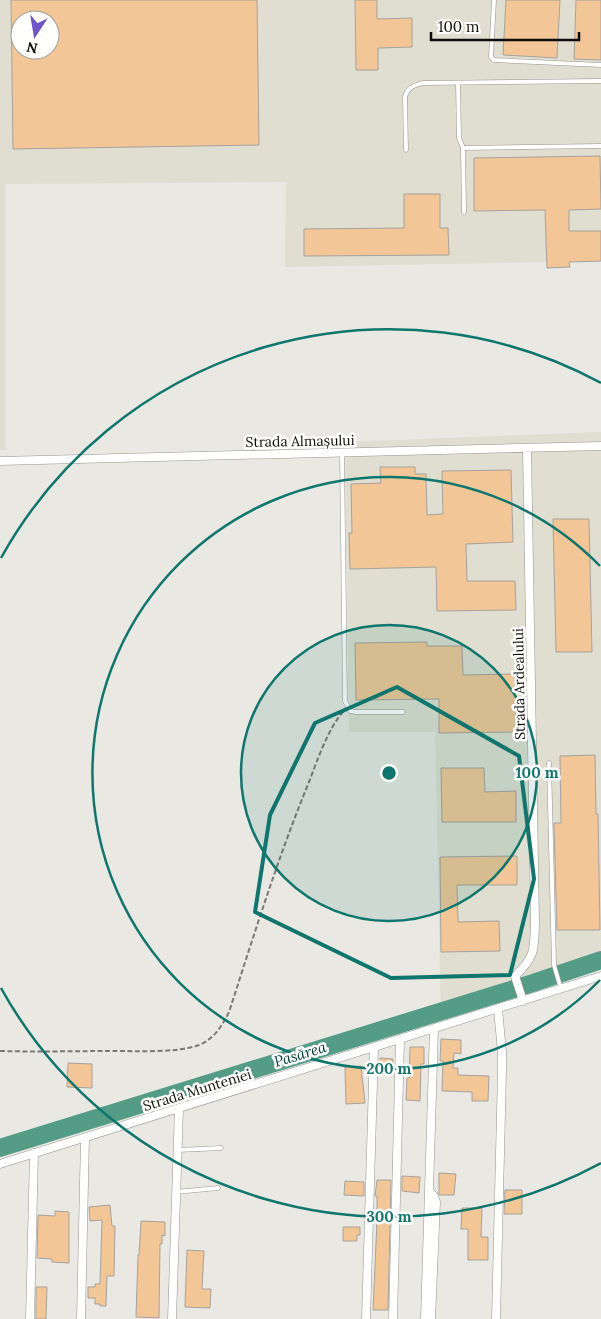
<svg xmlns="http://www.w3.org/2000/svg" width="601" height="1319" viewBox="0 0 601 1319" font-family="Lora,serif">
<rect width="100%" height="100%" fill="#e9e8e2"/>
<path fill="#dfded0" fill-rule="evenodd" d="M0,0H601V261L285,267L286,182L6,184V450H0ZM20,20H50V50H20Z
M601,432V968L562,982L441,1019L435,732H349L345,442Z"/>
<g fill="none" stroke-linecap="round" stroke-linejoin="round">
<path stroke="#559c87" stroke-width="18" d="M0,1148L533,983L601,960"/>
</g>
<path fill="#f2c697" stroke="#a6a29d" fill-rule="evenodd" d="M11,0H257L259,145L13,149ZM20,20H50V50H20Z
M355,0H377V19L412,18V47L378,48V70H356Z
M506,0H560L557,58L503,55Z
M576,0H601V60L574,59Z
M600,156L601,209L569,210V231H601V261L569,262L570,267L547,268L545,210L474,211V158Z
M404,194H440V228H448L449,255L304,256V229L404,228Z
M380,467H415V474H426L427,515L443,514L442,471L511,470L513,542L466,544L467,581H515L516,610L437,611L436,567L350,569L349,533H352L351,484L381,483Z
M553,519H589L592,652H556Z
M427,642V646H462L463,675L515,674L516,732L439,733V699L356,700L355,643Z
M595,755L596,814H598L600,930H557L554,823H561L560,756Z
M441,768H484L485,792L516,791V822H442Z
M517,856V885H457L458,922L499,921L500,951L441,952L440,857Z
M441,1039L461,1040V1054L454,1053L453,1068H458V1075L489,1076L488,1101H472V1092L442,1091L443,1061H440Z
M410,1047H424V1064H421L420,1101L406,1100L407,1078H409Z
M380,1058L393,1059V1069H379Z
M68,1063L92,1064V1088L67,1087Z
M361,1066L365,1103L346,1104L345,1067Z
M439,1173L456,1174L454,1195H439Z
M402,1176L420,1177L419,1193L402,1191Z
M377,1180H391L388,1310H373L377,1221V1196H375Z
M345,1181L364,1182V1196L344,1195Z
M505,1190H522V1214H504Z
M110,1205L112,1226H115L114,1276H107L106,1306H100V1304H95V1298H88V1287H95V1284H100L102,1220L90,1221L89,1207Z
M462,1208H482L481,1237H488V1260H468V1229H461Z
M55,1211L69,1212V1263L52,1262V1259L37,1258L38,1215L55,1216Z
M141,1221L165,1222V1236L162,1235V1244H160L159,1318L136,1317L138,1255H139Z
M343,1227H360V1235H357V1241H343Z
M187,1250L204,1251L202,1289H211L210,1308L185,1307Z
M36,1287H47L46,1319H36Z"/>
<g fill="none" stroke-linecap="round" stroke-linejoin="round">
<defs>
<path id="service" d="M494,0L491,57L494,60L601,65
M458,83L459,138L463,148L464,212
M463,148L601,146
M406,150L405,97C408,87 413,86 423,83L601,81
M342,453L345,701L350,711L356,712H403
M549,763L554,965L561,989
M178,1150L221,1148
M176,1192L218,1188"/>
<path id="minor" d="M0,461L601,446
M523,1001L515,976C536,956 534,949 535,922L527,448
M0,1164L601,976
M429,1191L434,1196L436,1202L431,1319
M30,1319L34,1153
M81,1319L85,1138
M172,1319L179,1108
M366,1319L374,1048
M393,1319L400,1039
M425,1319L434,1029
M496,1319L502,1071V1052L498,1009"/>
</defs>
<use href="#service" stroke="#96958f" stroke-width="5"/>
<use href="#minor" stroke="#96958f" stroke-width="9"/>
<path stroke="#7a7975" stroke-width="2" stroke-dasharray="5 2.5" stroke-linecap="butt" d="M0,1051C38,1052 77,1051 115,1051C138,1051 178,1053 199,1045C214,1039 222,1026 229,1012C254,935 278,857 309,782C317,761 329,726 344,711"/>
<use href="#service" stroke="#fff" stroke-width="4"/>
<use href="#minor" stroke="#fff" stroke-width="8"/>
</g>
<path fill="none" stroke="#0f766e" stroke-width="4" stroke-linejoin="round" d="M397,687L519,756L534,879L510,975L391,978L255,912L270,815L315,723Z"/>
<circle cx="389" cy="773" r="148" fill="#0f766e" fill-opacity=".12"/>
<g fill="none" stroke="#0f766e" stroke-width="2.5">
<circle cx="389" cy="773" r="148"/>
<path d="M600 980A296 296 0 1 1 600 566"/>
<path d="M601 1163A444 444 0 0 1 1 988M1 558A444 444 0 0 1 601 383"/>
</g>
<g text-anchor="middle" dominant-baseline="central" stroke-width="5" stroke-linejoin="round" paint-order="stroke">
<g font-size="14" fill="#0e0d0b" stroke="#fffffe">
<text transform="translate(300 441) rotate(-1)">Strada Almașului</text>
<text transform="translate(519 684) rotate(-91)">Strada Ardealului</text>
<text transform="translate(197 1090) rotate(-17)">Strada Munteniei</text>
</g>
<g font-size="15" font-style="italic" fill="#004133" stroke="#fffffe">
<text transform="translate(300 1054) rotate(-17)">Pasărea</text>
</g>
</g>
<circle cx="389" cy="773" r="8" fill="#0f766e" stroke="#fffffe" stroke-width="2.5"/>
<g font-size="15" text-anchor="middle" font-weight="bold" fill="#0f766e" stroke="#fffffe" stroke-width="5" stroke-linejoin="round" paint-order="stroke">
<text x="537" y="778">100 m</text>
<text x="389" y="1074">200 m</text>
<text x="389" y="1222">300 m</text>
</g>
<g transform="translate(35 35) rotate(192)"><circle r="24" fill="#fffffe" stroke="#9f9e9d"/>
<path d="M0-4L9 19L0 12L-9 19Z" fill="#7054ce"/>
<text y="-8" font-size="14" font-weight="bold" text-anchor="middle" fill="#0e0d0b">N</text>
</g>
<path d="M431 32v8h148v-8" fill="none" stroke="#0e0d0b" stroke-width="2.5"/>
<text x="438" y="32" font-size="15" fill="#0e0d0b" stroke="#fffffe" stroke-width="4" paint-order="stroke">100 m</text>
</svg>
